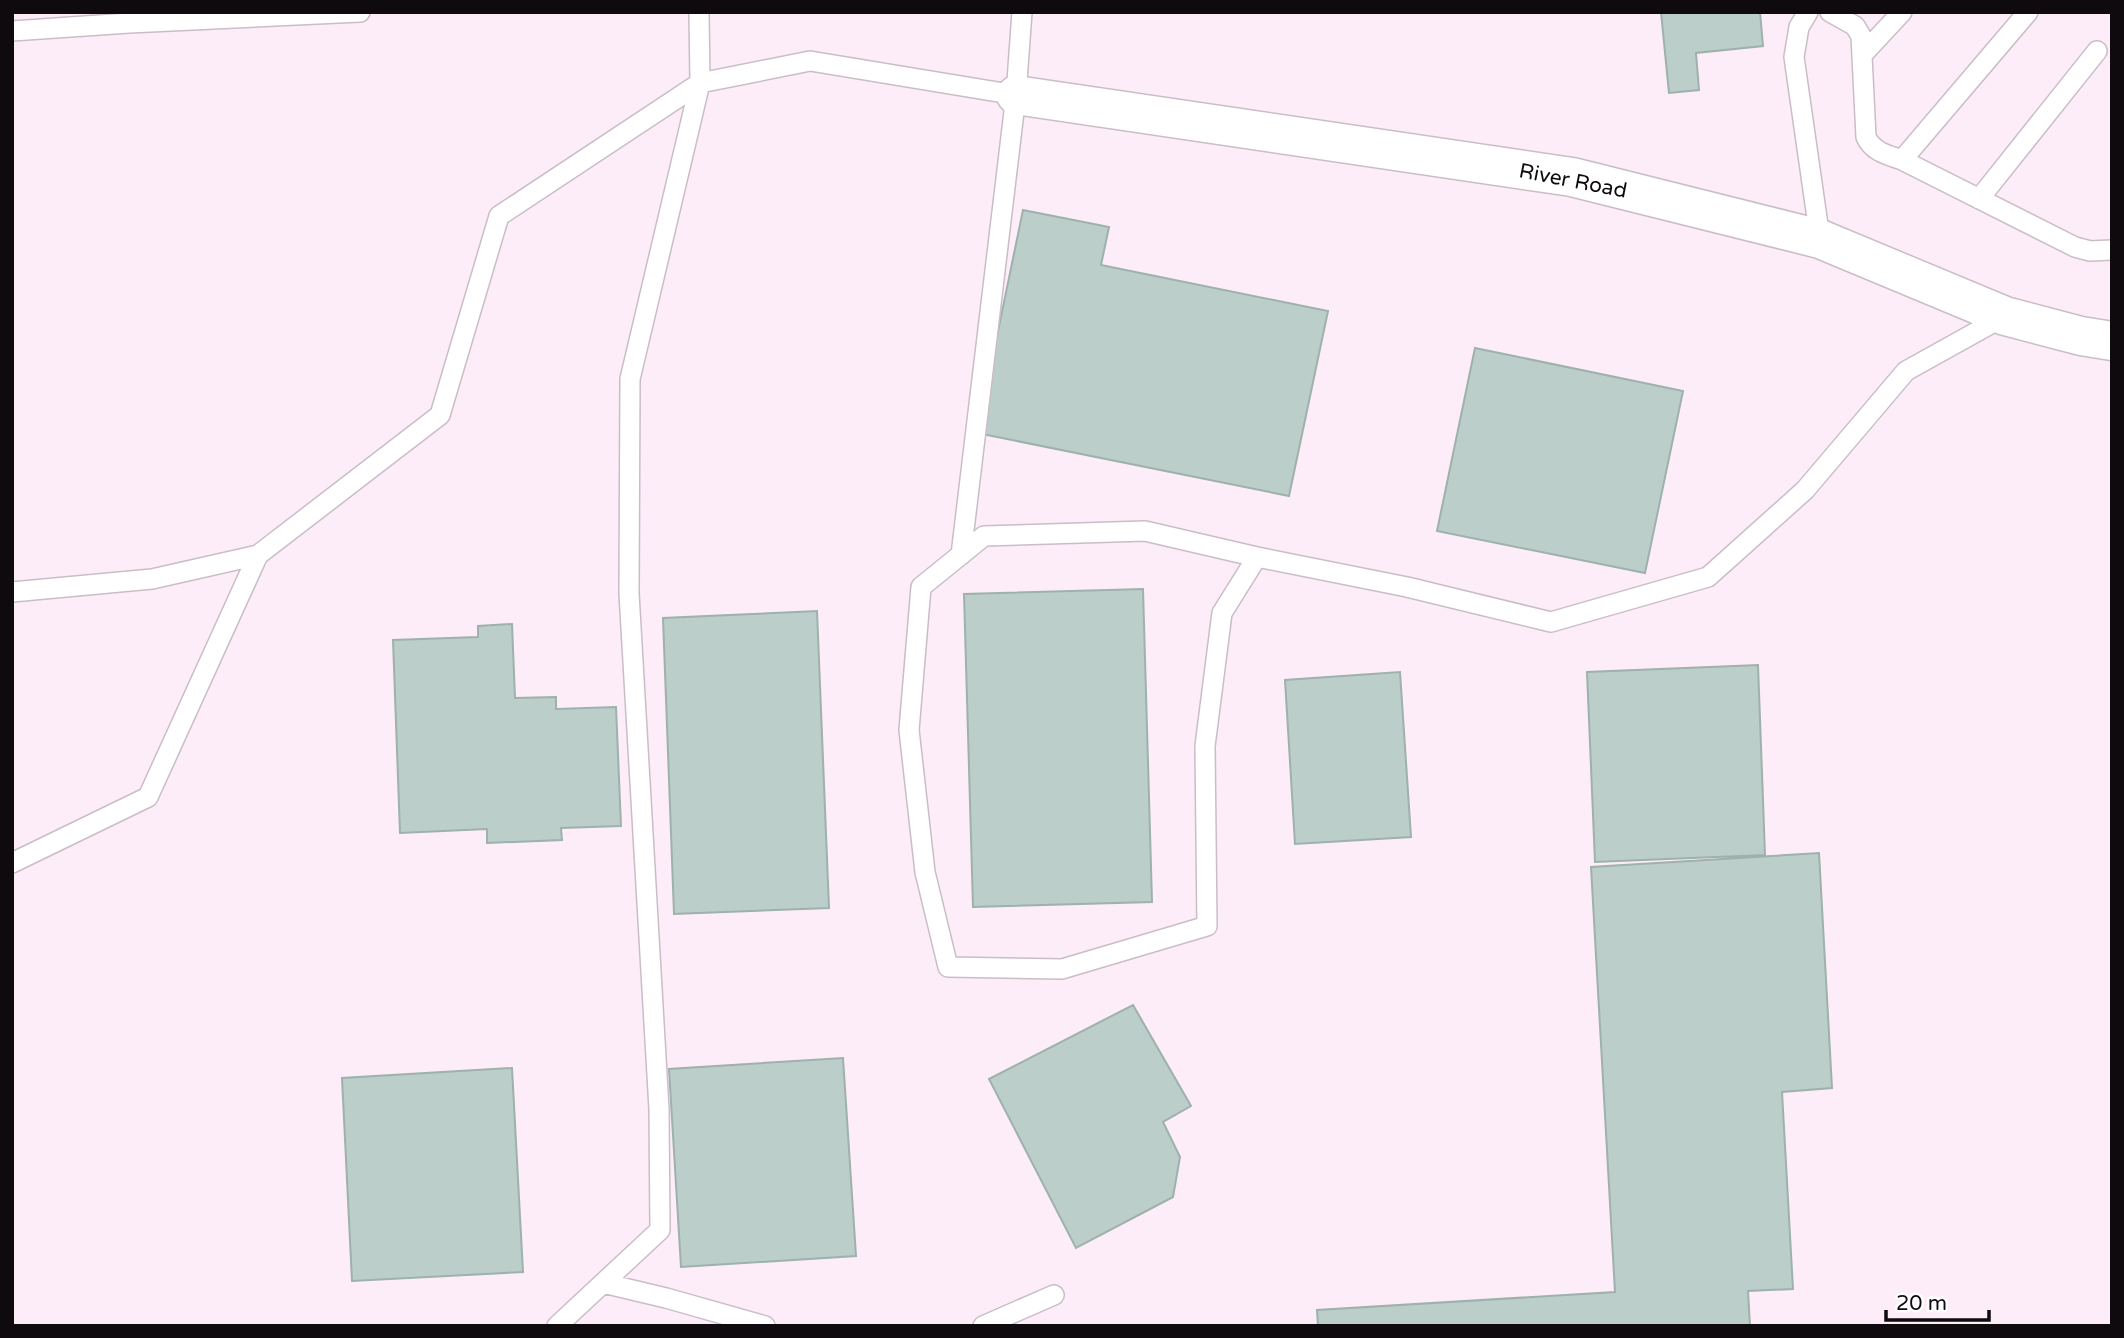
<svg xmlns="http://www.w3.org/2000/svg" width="2124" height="1338" viewBox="0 0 2124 1338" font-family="'Varela Round',sans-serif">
<rect width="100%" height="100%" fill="#fcedf9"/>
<path fill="#bccec9" stroke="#9eb1ac" stroke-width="2" d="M1661,12H1760L1763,46L1696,53L1699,90L1669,93Z
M1023,210L1109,227L1101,265L1328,311L1289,496L977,433Z
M1475,348L1683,391L1645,573L1437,531Z
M1143,589L1152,902L973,907L964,594Z
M817,611L829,908L674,914L663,618Z
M512,624L515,698L556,697V709L616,707L621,826L561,828L562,840L487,843V829L400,833L393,640L478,637V626Z
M1758,665L1765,855L1595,862L1587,672Z
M1400,672L1411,837L1295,844L1285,680Z
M1819,853L1832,1088L1782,1092L1793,1289L1748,1291L1750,1326H1318L1317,1310L1615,1292L1591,867Z
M1133,1005L1191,1106L1163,1122L1180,1157L1173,1197L1076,1248L989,1079Z
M843,1058L856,1256L681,1267L669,1069Z
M512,1068L523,1272L352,1281L342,1078Z"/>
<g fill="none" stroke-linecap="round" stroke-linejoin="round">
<defs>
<path id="service" d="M1808,12L1799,27L1794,57L1820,239
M1830,12L1855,26L1861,36L1866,137C1873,152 1888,155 1902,160L2075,247L2090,251L2112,250
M12,31L129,23L360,12
M1862,55L1902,12
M1902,160L2028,12
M1979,199L2097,51
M961,555L1016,95L1022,12
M1257,557L1145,531L984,536L921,587L909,730L925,872L948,967L1062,969L1207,926L1205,746L1222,613L1257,557L1407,587L1551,622L1708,577L1805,490L1906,371L2005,316
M12,592L152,579L258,555L440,415L499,216L700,83L810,61L1016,95
M12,863L148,797L258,555
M603,1283L666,1298L765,1326
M557,1326L660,1230L659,1109L629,593L630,379L700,83L699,12
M983,1326L1054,1295"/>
<path id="minor" d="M1016,95L1572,177L1820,239L2005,316L2081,336L2112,341"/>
</defs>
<use href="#service" stroke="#cabdc8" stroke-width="22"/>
<use href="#minor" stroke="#cabdc8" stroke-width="41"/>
<use href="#service" stroke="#fff" stroke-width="19"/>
<use href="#minor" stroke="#fff" stroke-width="38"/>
</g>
<g text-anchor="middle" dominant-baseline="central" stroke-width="6" stroke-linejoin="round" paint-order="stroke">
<g font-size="21" fill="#0e0a0e" stroke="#fff">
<text transform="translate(1573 181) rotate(11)">River Road</text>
</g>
</g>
<rect width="2124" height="1338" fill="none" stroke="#0e0a0e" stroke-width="28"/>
<path d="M1886 1310v10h103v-10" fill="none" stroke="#0e0a0e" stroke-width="3.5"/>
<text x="1896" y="1310" font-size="21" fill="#0e0a0e" stroke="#ffffff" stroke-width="5" paint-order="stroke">20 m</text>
</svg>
